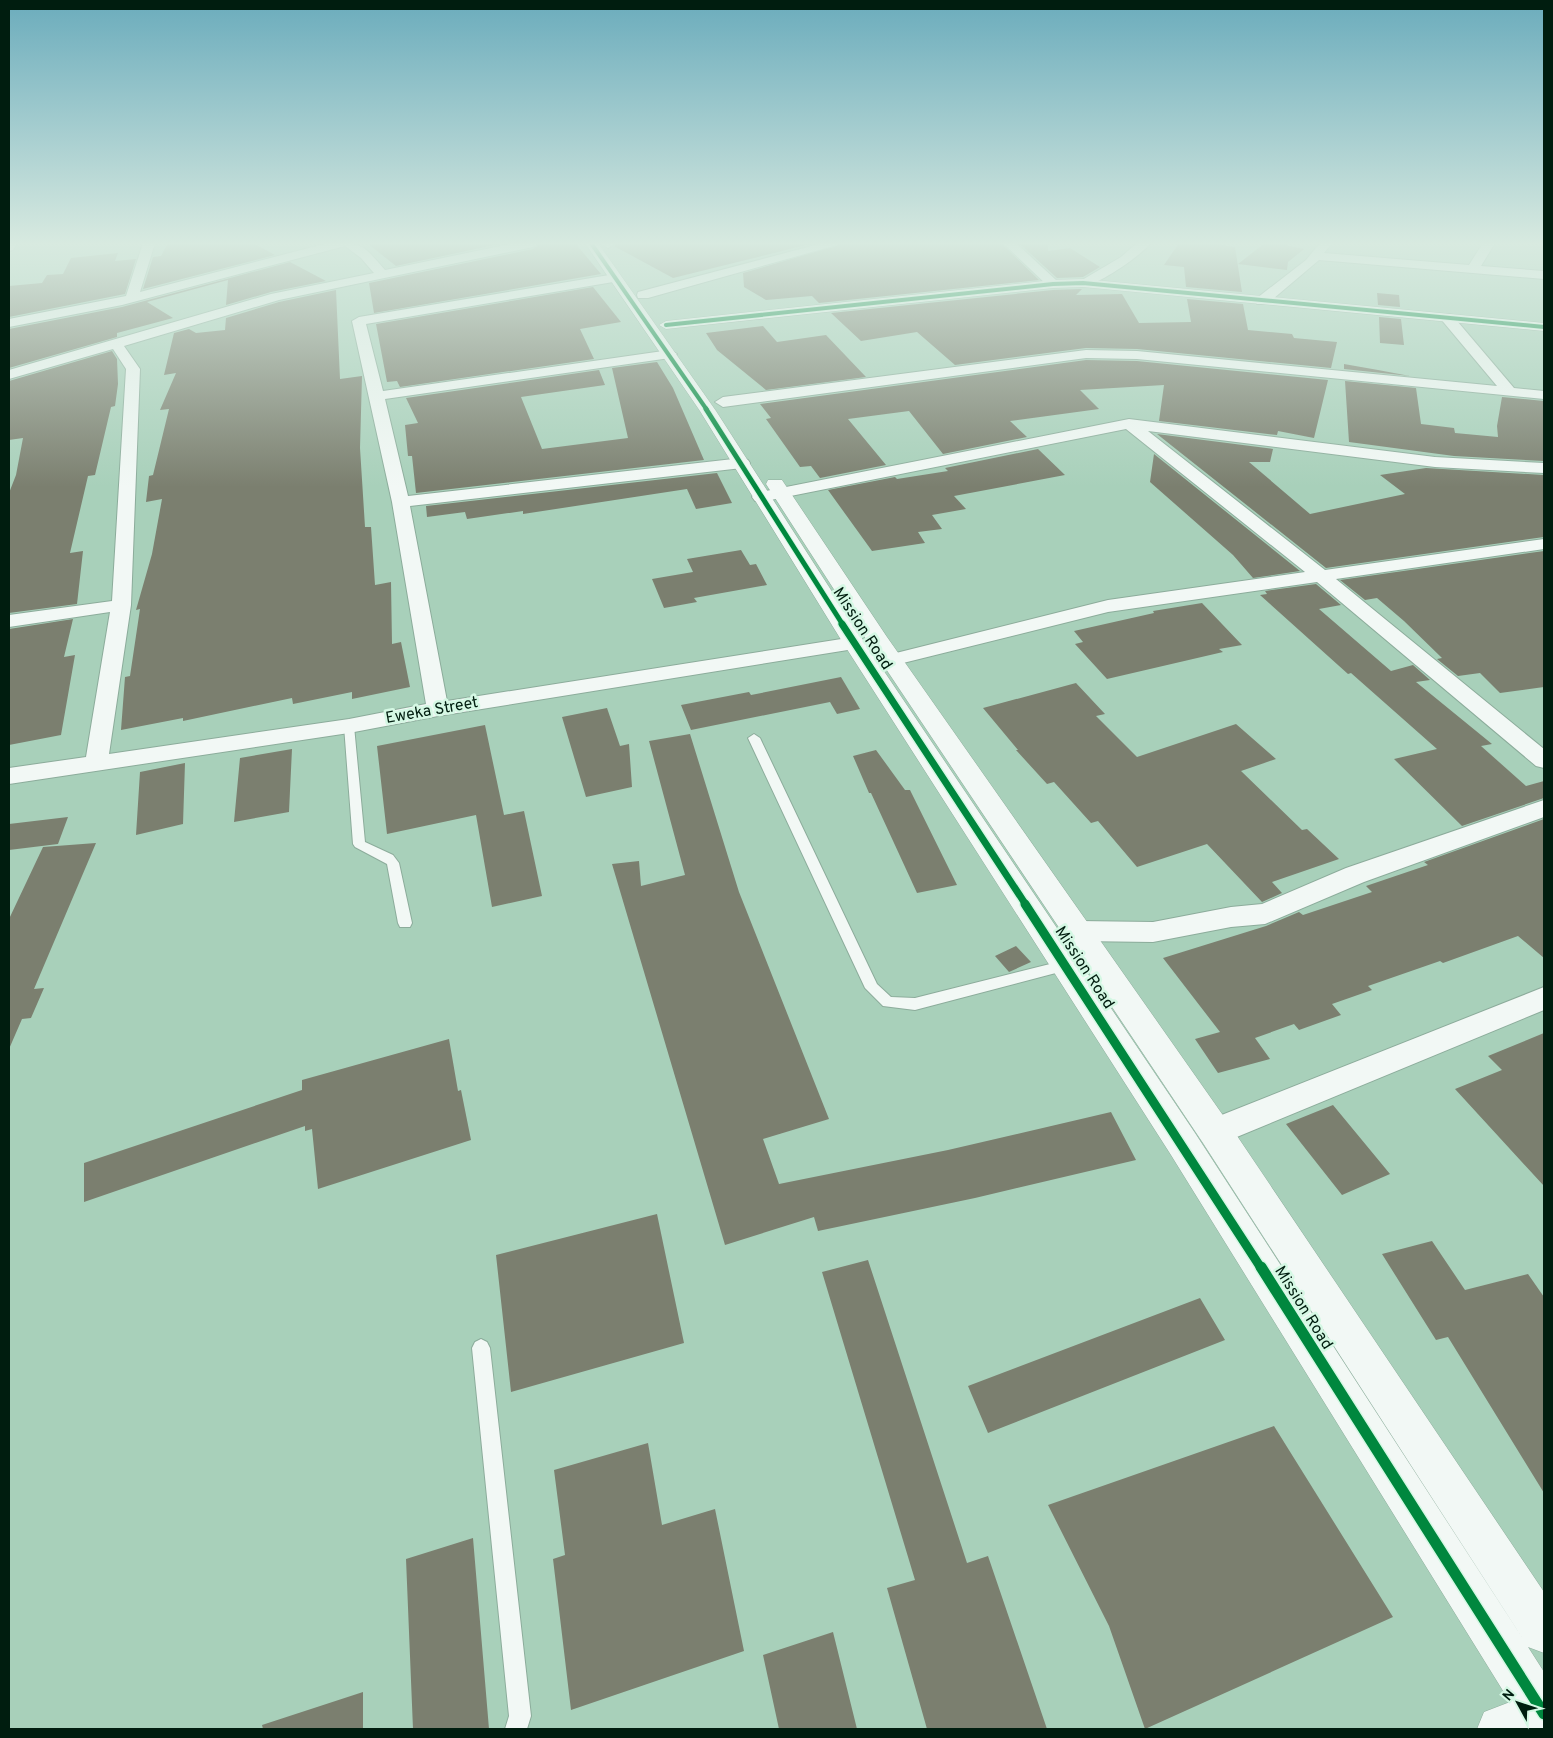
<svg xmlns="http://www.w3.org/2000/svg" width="1553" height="1738" viewBox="0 0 1553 1738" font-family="Overpass,sans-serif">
<rect width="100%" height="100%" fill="#a8d0ba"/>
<path fill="#7b7f6f" d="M168,243H253L275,255L143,289L153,257L161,256Z
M367,243H504L396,266Z
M541,243H575L601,274L374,313L369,283L533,249Z
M617,243H814L673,278L614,246Z
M846,243H1001L1039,280L819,303L812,296L766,300L744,287L743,273Z
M1019,243H1048V251L1070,248L1100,267L1083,277L1057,278Z
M1179,243H1208L1235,247L1242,292L1186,287L1184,267L1164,265Z
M1265,243H1277L1304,249L1288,262L1287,270L1238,264Z
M118,253L115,261L136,259L125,294L9,317V286L42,283L47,275L63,274L71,258Z
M290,262L326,281L271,292L226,305L228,280L147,302L173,318L117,333V337L9,368V329L122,307Z
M593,287L621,322L580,329L594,359L400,387L397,381L387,382L376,324Z
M1082,289L1076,295L1122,294L1139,323L1191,322L1187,299L1243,304L1248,330L1292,334L1294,338L1337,342L1331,368L1137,349L1086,348L955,365L917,332L861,341L831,313L1053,290Z
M336,290L340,379L362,376L360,448L365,527H371L375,585L391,582L392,644L401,642L410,687L352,699V692L293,704L292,698L183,721V718L121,730L125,677L130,676L140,609L136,610L152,554L162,499L146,502L149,476L153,475L169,409L160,410L176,373L164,375L174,333L189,329L196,333L225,330L226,318L279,302Z
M1377,293L1399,295L1400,307L1378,305Z
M1379,317L1401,319L1404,345L1380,343Z
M763,326L777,342L826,335L866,377L766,390L717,350L706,333Z
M112,351L117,359L118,384L115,406L111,407L95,475L88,476L70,553L83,551L77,604L9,613V493L16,475L23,438L9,440V381Z
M1086,360L1137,361L1328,380L1314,438L1278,431L1277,435L1159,421L1164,385L1080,390L1099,409L1010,421L1027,437L943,454L909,411L848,419L886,465L820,478L811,466L800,467L766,419L771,418L760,404Z
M657,362L673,388L704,460L416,493L412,456H408L405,425L418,423L406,398L599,370L605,385L521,397L542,449L628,438L612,368Z
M1344,364L1378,370L1410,376L1344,369Z
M1345,381L1416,388L1421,424L1454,428L1455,433L1498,437L1497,426L1502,397L1544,401V461L1454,456L1349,442Z
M1157,434L1273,449L1270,462H1249L1310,514L1405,494L1380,475L1426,468L1544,475V537L1326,568Z
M1038,449L1065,475L954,496L966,509L932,515L942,529L918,532L925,543L872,551L828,490L895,477L897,479L948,471L945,468Z
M1154,454L1300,571L1253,578L1233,555L1150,482Z
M717,473L732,503L696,509L687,489L523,514V511L467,519L465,512L427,517L426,506Z
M741,550L750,565L756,564L767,585L694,598L697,602L664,608L652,579L693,572L687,559Z
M1544,551V687L1500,693L1480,673L1458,676L1437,659L1442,658L1404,621L1377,598L1365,600L1340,580Z
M1316,584L1341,605L1319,609L1391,671L1413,665L1430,680L1416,682L1492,744L1481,746L1526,786L1544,781V798L1462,826L1394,759L1437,749L1351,673L1348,674L1260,595L1267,594L1265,591Z
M1202,603L1242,645L1219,649L1223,652L1107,679L1075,644L1083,642L1074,631L1154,613L1153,611Z
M73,619L64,657L75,655L61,735L9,745V629Z
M841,677L860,709L837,714L830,702L691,730L681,705L749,692L751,695Z
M1076,683L1105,714L1096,716L1137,757L1236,724L1276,759L1241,771L1302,830L1307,829L1339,859L1272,882L1282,893L1262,902L1207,844L1137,867L1098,821L1091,823L1054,782L1047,784L1016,750H1018L983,708Z
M607,708L620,746L629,744L632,787L586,797L562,717Z
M485,725L504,815L524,811L542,896L492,907L476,815L387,834L377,746Z
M690,734L739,892L829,1119L763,1139L779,1184L948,1150L1111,1112L1136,1160L975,1198L818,1231L814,1217L725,1245L612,864L639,861L641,886L685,875L649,741Z
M292,749L289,812L234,822L240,758Z
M876,750L905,790H910L957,885L917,893L871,793H869L853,756Z
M185,763L183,824L136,835L140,772Z
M68,817L58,844L9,850V824Z
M1544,819V958L1518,936L1443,963L1440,961L1368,986L1372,990L1332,1004L1341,1015L1299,1030L1294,1024L1255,1038L1270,1059L1218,1073L1195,1039L1220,1032L1163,958L1266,926L1299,912L1303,915L1372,892L1366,886L1428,865L1424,862Z
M96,843L34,989L44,988L31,1018L22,1019L9,1049V919L43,847Z
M1016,946L1031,962L1009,972L995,956Z
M1544,1033V1186L1455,1089L1502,1070L1488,1056Z
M449,1039L458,1091L461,1090L471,1140L318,1189L312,1129L305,1131V1126L84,1202V1163L302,1090V1080Z
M1333,1105L1390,1174L1342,1195L1286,1124Z
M657,1214L684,1343L511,1392L496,1255Z
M1432,1241L1465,1290L1528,1274L1544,1297V1493L1448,1337L1436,1340L1382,1254Z
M868,1260L967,1563L988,1556L1047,1729H927L887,1588L915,1580L822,1272Z
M1200,1298L1225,1340L988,1433L968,1386Z
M1274,1426L1393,1617L1145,1729L1109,1626L1048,1505Z
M648,1443L662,1525L715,1509L744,1651L571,1710L553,1559L565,1555L554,1470Z
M473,1538L489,1729H413L406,1559Z
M833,1632L857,1729H779L763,1655Z
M363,1692V1729H263L262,1725Z"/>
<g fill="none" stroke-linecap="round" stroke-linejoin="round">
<defs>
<path id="service" d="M349,722L354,726L365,842L393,855L399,863L412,923L410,927H400L398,923L387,864L355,847L353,844L344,726Z
M754,734L760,738L877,984L891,997L915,998L1066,960L1071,961L1073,965L1071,969L915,1010L883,1006L865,988L748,738Z
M481,1339L487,1342L490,1348L531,1716L527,1729H505L509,1716L472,1348L475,1342Z"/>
<path id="minor" d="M9,243H17L13,250L9,251Z
M143,243H155L140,292L328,243C364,243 362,244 385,270L515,243H539L533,247L279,300L124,346L140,369L131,605L109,754L349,719L426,704L392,502L352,321L359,317L615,274L619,275L621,278L619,281L366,324L383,391L670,350L677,354L670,358L385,399L408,496L742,458L748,460L750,463L748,466L742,468L410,506L447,701L854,637L861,639L864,643L861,647L854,649L438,716L349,733L9,784V768L86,757L110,612L9,627V615L112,601L126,369L113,349L9,379V370L271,294L374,273L361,258L345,246L122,305L9,327V319L126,296Z
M615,243L608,248L602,244L603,243Z
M823,243H844L648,298H638L637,295L638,292Z
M1003,243H1016L1057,281L1059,284L1057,287H1049Z
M1137,243H1151C1140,256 1094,289 1079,286L1077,283L1121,257Z
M1320,243H1332L1324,253L1469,265L1483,243H1495L1481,266L1544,271V279L1319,260L1267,304H1257L1255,301L1257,298L1306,260Z
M1447,314L1452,315L1514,388L1544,391V399L1137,359L1086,358L723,407L715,402L723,397L1086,350L1137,351L1497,386L1440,318Z
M1129,419L1435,457L1544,463V473L1435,467L1148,431L1325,570L1544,539V549L1336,579L1544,749V768L1536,766L1317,582L1108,612L891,666L884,664L881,660L884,656L1108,600L1305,572L1126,429L761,502L755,501L752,497L755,493L761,492Z
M1544,800V817L1364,882L1265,924L1231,927L1153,942L1078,941L1069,938L1065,931L1069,924L1078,921L1153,922L1231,907L1262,904L1346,868Z
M1544,987V1010L1215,1146L1204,1142L1200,1132L1204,1122Z"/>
<path id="tertiary" d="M585,243H598L716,411L865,643L1195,1133L1527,1645L1203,1143L866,639L766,484L768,480H782L887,637L1227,1121L1544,1592V1653L1528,1647L1544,1672V1729H1477L1484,1712L1510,1702L1171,1155L843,643L700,411Z
M1083,279L1544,323V331L1083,287L1053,288L666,329L659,325L666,321L1053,280Z"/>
</defs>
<use href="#service" stroke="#8cac9b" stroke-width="2"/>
<use href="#minor" stroke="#8cac9b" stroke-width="2"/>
<use href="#tertiary" stroke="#8cac9b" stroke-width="1"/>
<use href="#service" fill="#f2f8f5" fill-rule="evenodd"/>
<use href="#minor" fill="#f2f8f5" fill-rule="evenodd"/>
<use href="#tertiary" fill="#f2f8f5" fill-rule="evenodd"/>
<defs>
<path id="cycleway-far4" d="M591,243L707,410
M666,325L1053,284L1083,283L1544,327"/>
<path id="cycleway-far3" d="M706,409L843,625"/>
<path id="cycleway-far2" d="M842,624L1026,905"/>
<path id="cycleway-far1" d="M1025,904L1261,1268"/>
<path id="cycleway" d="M1261,1267L1544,1714"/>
</defs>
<use href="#cycleway-far4" stroke="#d5f8e4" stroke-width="5.5"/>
<use href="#cycleway-far3" stroke="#d5f8e4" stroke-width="7"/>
<use href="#cycleway-far2" stroke="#d5f8e4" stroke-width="10"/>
<use href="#cycleway-far1" stroke="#d5f8e4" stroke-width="12"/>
<use href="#cycleway" stroke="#d5f8e4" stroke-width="14"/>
<use href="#cycleway-far4" stroke="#00873e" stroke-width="4"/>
<use href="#cycleway-far3" stroke="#00873e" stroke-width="5"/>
<use href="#cycleway-far2" stroke="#00873e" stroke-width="7"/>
<use href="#cycleway-far1" stroke="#00873e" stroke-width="9"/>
<use href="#cycleway" stroke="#00873e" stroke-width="11"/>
</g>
<linearGradient id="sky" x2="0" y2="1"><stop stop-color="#6bacbc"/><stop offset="0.5" stop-color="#d8eae0"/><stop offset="1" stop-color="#d8eae0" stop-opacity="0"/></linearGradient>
<rect width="1553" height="487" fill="url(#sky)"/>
<g text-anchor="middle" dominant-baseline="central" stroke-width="5" stroke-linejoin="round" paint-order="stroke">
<g font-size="16" fill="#001d0f" stroke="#d5f8e4">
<text transform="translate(862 629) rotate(57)">Mission Road</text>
<text transform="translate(432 711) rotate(-10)">Eweka Street</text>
<text transform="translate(1084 968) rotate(57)">Mission Road</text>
<text transform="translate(1303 1308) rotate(58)">Mission Road</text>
</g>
</g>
<rect width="1553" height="1738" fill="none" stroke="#001d0f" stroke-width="20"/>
<g transform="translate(1518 1703) rotate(310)" stroke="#d5f8e4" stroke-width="4" paint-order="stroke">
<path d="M0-4L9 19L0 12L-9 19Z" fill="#001d0f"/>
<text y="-8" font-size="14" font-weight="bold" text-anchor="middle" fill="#001d0f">N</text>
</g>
</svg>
